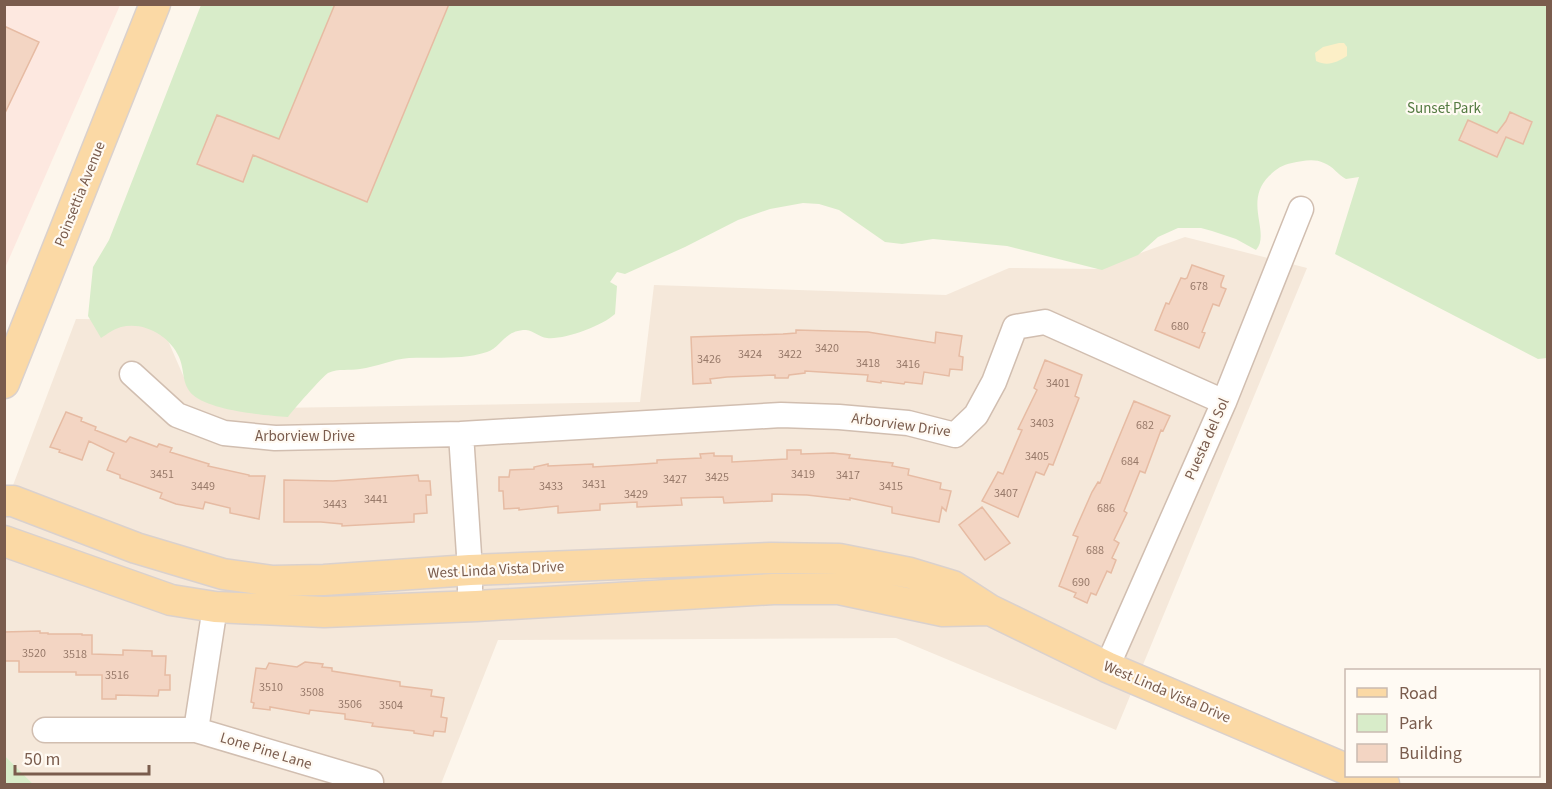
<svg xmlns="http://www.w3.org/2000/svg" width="1552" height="789" viewBox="0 0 1552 789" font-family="'Source Sans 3',sans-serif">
<rect width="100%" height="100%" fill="#fdf6ec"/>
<path fill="#f5e8da" d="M1185,237L1307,268L1116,730L896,638L498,640L441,784H33L5,756L4,509L76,319L159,320L189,389L275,408L640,402L654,285L946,295L1009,268L1096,269Z"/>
<path fill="#fde8e0" d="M5,5H120L5,268Z"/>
<path fill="#d8ecc9" d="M201,5H1547V358L1538,359L1335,254L1359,177L1346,179C1338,175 1333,166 1324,163C1314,158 1302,161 1292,163C1282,165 1276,169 1269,176C1243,202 1271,233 1256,250L1236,239L1212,231L1201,228H1178L1158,237L1138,255L1102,270L1007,246L933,239L902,244L885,242L839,210L819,204L803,203L770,209L738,220L685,247L625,274L617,272L610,282L617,286L615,314C602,326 564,340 547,338C539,337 534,331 526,330C504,330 502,347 487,352C462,360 435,357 409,358C393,359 376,367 360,369C349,371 339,368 328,373C323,376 292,411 288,417C263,415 212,411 193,395C181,384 185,370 179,357C170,336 144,321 121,327C114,329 107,334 101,338L88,316L93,267L109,240Z
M5,756L33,784H5Z"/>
<path fill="#fcefc7" d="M1339,43H1344L1347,47V56C1337,62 1328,67 1316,61L1315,53L1323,47Z"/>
<path fill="#f3d5c3" stroke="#e6bba3" stroke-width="1.5" d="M335,4H449L367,202L253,155L243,182L197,164L217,115L279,139Z
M4,26L39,42L4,115Z
M1510,112L1532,122L1523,144L1506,137L1497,157L1459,140L1468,120L1497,133L1506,121Z
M1192,265L1224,276L1221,284V287L1226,289L1219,306L1213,304L1202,332L1205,333L1199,348L1155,330L1166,303L1169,304L1181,278L1185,279L1187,278Z
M796,330L868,332L935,343L936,332L962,336L959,356L963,357L962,370L950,369L949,376L924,372L922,384L905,382L904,384L881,381V383L867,381L868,375L805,371V373L789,375L788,378H775V375L727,377L710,379L711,383L693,384L691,337L783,334L796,333Z
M1045,360L1082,375L1075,396L1079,398L1053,465L1049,464L1044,475L1036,472L1018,517L982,501L998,472L1003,474L1022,430L1018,429L1037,390L1034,388Z
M1134,401L1170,416L1163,431L1161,430L1145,473L1140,471L1124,511L1127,513L1114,540L1119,543L1112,558L1116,560L1111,573L1107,571L1096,595L1091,593L1087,603L1074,597L1076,593L1059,586L1078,537L1073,535L1092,492L1098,482L1100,483Z
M66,412L82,418L81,421L96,427L95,430L126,442L130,437L157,447L159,444L172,448L170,452L209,464L208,466L249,475V476H265L259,519L230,513V508L205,502L203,509L176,504L160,498L162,493L120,478V475L107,470L114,453L89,441L82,460L59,452L60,450L50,447Z
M787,450H801V454L833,453L850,455L849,458L893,463L892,466L909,469L908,475L941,483L940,489L951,491L946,511L942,507L939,522L892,513V507L850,498V500L807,495L772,494V501L724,503L723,497L681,498L682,505L637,507V502L600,504V510L558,513V506L519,510V508L504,509L503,491H499V477H509L510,470L534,469V467L548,464V466L593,464V467L628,465L657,463V460L701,458L700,454L714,453V456H732V462L787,459Z
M418,475L419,481H430L431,495H426L427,513L414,514V522L342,526V524L321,522H284V480L333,481Z
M982,507L1010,543L985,560L959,525Z
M40,631V633H48V634H82V635H92V654L123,655V650L152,651V656H166L165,675H170V690H159L158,696L116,695V699H102V675H76V672H19V661H4V632Z
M305,662L323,664L322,667L332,668V671L400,682V686L432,690L431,696L444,698L441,717L447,718L445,732L434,731L433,736L414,733V731L372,726L373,723L345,719V714L310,710L309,714L270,707V710L253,708L254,703L251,702L256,668L266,669L269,663L297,667Z"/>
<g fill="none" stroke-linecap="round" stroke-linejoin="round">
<defs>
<path id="minor" d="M132,374L177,415L224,433L275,438L461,434L781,415L839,417L908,423L955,435L976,415L994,382L1015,327L1045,322L1224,402
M461,434L470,570V606
M1107,667L1224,402L1301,209
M45,730H196L371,782
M196,730L215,607"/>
<path id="major" d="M4,383L155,4
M4,501H13L136,548L223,574L273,581L324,580L470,570L771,558L839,559L910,573L953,586L990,610L1107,667L1346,769
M4,541L171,600L215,607L324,612L476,606L773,589H839L943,611L990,610
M1363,776L1384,784"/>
</defs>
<use href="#minor" stroke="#d1beb0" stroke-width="27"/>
<use href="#major" stroke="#dad1cd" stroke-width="33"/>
<use href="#minor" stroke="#fff" stroke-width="24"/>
<use href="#major" stroke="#fbd9a5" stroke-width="30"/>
</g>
<g text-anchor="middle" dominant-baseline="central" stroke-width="4.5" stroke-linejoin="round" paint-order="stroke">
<g font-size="12" fill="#987a6a">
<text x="1199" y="286">678</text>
<text x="1180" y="326">680</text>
<text x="827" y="348">3420</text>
<text x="750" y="354">3424</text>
<text x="790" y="354">3422</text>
<text x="709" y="359">3426</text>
<text x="868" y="363">3418</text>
<text x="908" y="364">3416</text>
<text x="1058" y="383">3401</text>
<text x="1042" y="423">3403</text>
<text x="1145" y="425">682</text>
<text x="1037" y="456">3405</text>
<text x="1130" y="461">684</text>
<text x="162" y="474">3451</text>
<text x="803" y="474">3419</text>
<text x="848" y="475">3417</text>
<text x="717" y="477">3425</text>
<text x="675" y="479">3427</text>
<text x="594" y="484">3431</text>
<text x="203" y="486">3449</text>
<text x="551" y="486">3433</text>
<text x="891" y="486">3415</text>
<text x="1006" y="493">3407</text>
<text x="636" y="494">3429</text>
<text x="376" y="499">3441</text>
<text x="335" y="504">3443</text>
<text x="1106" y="508">686</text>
<text x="1095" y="550">688</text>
<text x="1081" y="582">690</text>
<text x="34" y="653">3520</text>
<text x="75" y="654">3518</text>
<text x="117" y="675">3516</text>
<text x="271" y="687">3510</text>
<text x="312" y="692">3508</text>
<text x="350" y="704">3506</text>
<text x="391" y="705">3504</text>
</g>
<g font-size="15" fill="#537a41" stroke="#fffaf3">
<text x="1444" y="108">Sunset Park</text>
</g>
<g font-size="15" fill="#7a5c4d" stroke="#fffaf3">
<text transform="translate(80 194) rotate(-68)">Poinsettia Avenue</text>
<text transform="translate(901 425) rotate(8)">Arborview Drive</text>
<text x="305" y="436">Arborview Drive</text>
<text transform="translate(1207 439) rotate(-66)">Puesta del Sol</text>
<text transform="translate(496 570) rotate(-3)">West Linda Vista Drive</text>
<text transform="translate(1167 692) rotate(23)">West Linda Vista Drive</text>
<text transform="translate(266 751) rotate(17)">Lone Pine Lane</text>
</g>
</g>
<rect width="1552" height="789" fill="none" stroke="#7a5c4d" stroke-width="12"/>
<rect x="1345" y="669" width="195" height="108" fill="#fffaf3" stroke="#cabbb1" stroke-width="1.5"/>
<rect x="1357" y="688" width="30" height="9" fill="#fbd9a5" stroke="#cabbb1" stroke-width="1.5"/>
<text x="1399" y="699" font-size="18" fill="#7a5c4d">Road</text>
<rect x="1357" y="714" width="30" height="18" fill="#d8ecc9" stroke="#cabbb1" stroke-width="1.5"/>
<text x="1399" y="729" font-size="18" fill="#7a5c4d">Park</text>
<rect x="1357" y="744" width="30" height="18" fill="#f3d5c3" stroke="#cabbb1" stroke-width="1.5"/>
<text x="1399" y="759" font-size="18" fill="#7a5c4d">Building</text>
<path d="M15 765v9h134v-9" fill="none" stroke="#7a5c4d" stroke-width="3"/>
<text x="24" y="765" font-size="18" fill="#7a5c4d" stroke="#fffaf3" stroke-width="4.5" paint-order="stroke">50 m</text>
</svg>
